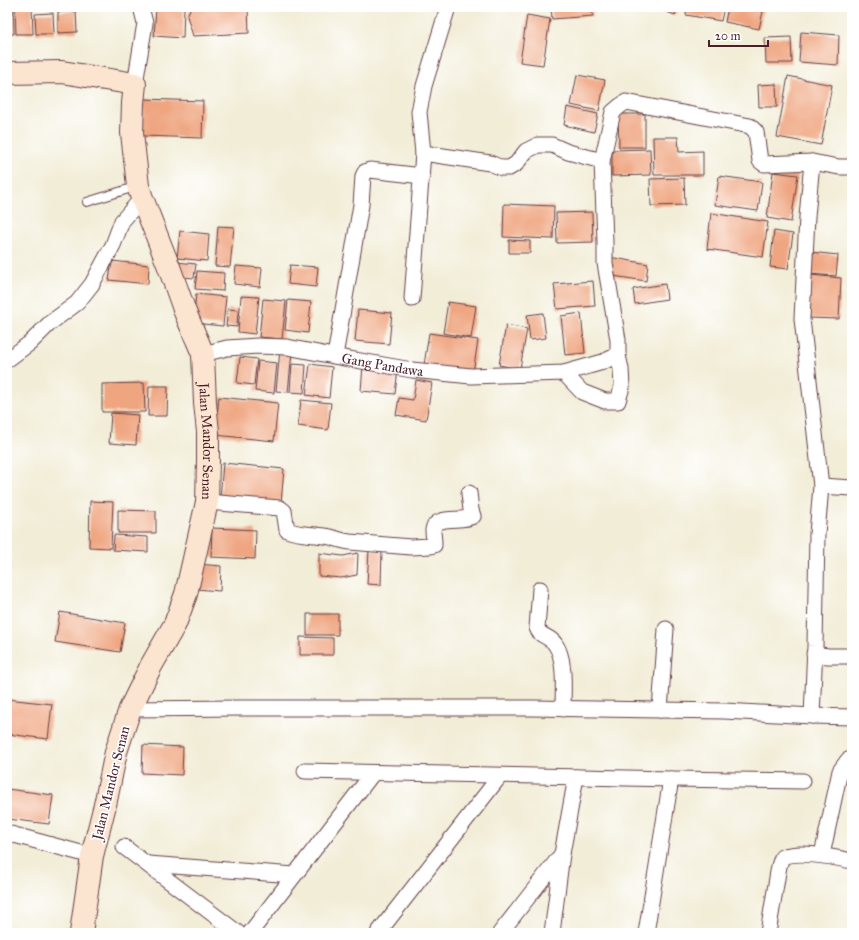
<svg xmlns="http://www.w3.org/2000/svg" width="859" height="940" viewBox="0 0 859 940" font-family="'IM FELL Great Primer',serif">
<rect width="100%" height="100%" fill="#fff"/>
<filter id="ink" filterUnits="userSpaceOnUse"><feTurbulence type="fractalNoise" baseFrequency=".025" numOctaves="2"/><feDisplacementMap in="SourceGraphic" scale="8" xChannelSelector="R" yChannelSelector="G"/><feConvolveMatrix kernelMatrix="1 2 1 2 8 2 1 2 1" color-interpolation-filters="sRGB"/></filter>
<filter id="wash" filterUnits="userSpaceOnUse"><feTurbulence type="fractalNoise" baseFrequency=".012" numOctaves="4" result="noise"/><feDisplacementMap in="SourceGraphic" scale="16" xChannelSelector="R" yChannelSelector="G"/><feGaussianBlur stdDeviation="0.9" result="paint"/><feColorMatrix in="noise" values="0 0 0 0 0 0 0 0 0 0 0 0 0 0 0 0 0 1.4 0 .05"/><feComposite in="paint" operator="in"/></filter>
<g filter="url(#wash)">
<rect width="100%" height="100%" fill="#f2edd7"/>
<g id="blocks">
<path fill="#efa580" d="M13,7L14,34H7V8Z
M15,7H32L33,34H16Z
M156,7H184L183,38L154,36Z
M191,7H248L249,33L193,36L187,16Z
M551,7H592L593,16L552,19Z
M653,7H678L675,15Z
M687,7H724L721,21L686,15Z
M728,7H764L759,29L725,22Z
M76,11L77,32L58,33V12Z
M53,13L54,34H36L35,14Z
M527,15L550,19L543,65L520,62Z
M801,32L839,35L838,65L799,62Z
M791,37L792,63H766L765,38Z
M577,75L605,80L599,111L571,105Z
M788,76L832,85L821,145L777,137Z
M776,84L777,107H759L758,85Z
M144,99L203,101L202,138L143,136Z
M567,107L598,114L594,132L564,125Z
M618,114H645V147H619Z
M653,137H678L679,152L703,151V175H654Z
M650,149L651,175L612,176V150Z
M773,172L798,175L791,222L767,218Z
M719,176L762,182L758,211L715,205Z
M684,178L685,205L651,206L650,179Z
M504,204L554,206L553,239L503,237Z
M592,212L593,242L557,243L556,213Z
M711,213L768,222L763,257L707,249Z
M218,226L234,227L230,267L215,266Z
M180,231L209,234L207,261L177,258Z
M774,231L793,234L788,269L770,267Z
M509,240L530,241V253H509Z
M810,252L838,255L836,276L808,274Z
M609,257L648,264L646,281L607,275Z
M112,261L149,265L148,284L109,280Z
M176,262L196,264L194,278L174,276Z
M290,265L318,267L316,287L288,284Z
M236,266L262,268L260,287L234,284Z
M197,271L224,273L223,291L195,289Z
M811,275L841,278L839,319L809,318Z
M593,281L595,306L557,309L554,284Z
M665,284L667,299L635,304L633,289Z
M196,294L226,297L223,326L193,323Z
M241,296L259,297L255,334L238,332Z
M263,299L286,301L282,339L259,337Z
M288,300L311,302L308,333L285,330Z
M448,302L476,306L471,338L443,333Z
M228,309L238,310L237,327L226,326Z
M358,310L392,313L389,344L355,341Z
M543,313L546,338L530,340L527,315Z
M581,313L585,353L565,355L561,316Z
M506,325L527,329L520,369L499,365Z
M429,333L478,340L473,373L424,365Z
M280,350L292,352L288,392L276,391Z
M240,357L257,359L254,385L237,383Z
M258,361L277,363L274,393L255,391Z
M292,364L306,365L304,393L290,392Z
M310,364L332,367L329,398L306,395Z
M363,365L398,369L395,394L361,391Z
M416,380L432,383L426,420L396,415L399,398L413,400Z
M144,383L145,412H102V384Z
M149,386H168L167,416H148Z
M219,397L278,403L274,441L215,435Z
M301,400L331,403L328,430L298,426Z
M111,413L138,415L136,445L109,443Z
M223,463L284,469L281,504L220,499Z
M90,501L113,502L111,548L89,547Z
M118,510L156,511V533H118Z
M212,528L256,530L255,559L211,557Z
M114,535L148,537V552L113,550Z
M369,550L382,551L381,585L367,584Z
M319,553L343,556L358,553L357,575L341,578L319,576Z
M198,564L221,566L220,591L196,589Z
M60,612L125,623L120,652L55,642Z
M307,614H338V635H307Z
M300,637L333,638V655H300Z
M7,699L52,704L48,739L7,734Z
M143,745L183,747L182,775L142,773Z
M7,789L53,795L49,824L7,819Z"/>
</g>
</g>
<g filter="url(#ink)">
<use href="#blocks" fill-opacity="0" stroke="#633e45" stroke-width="1"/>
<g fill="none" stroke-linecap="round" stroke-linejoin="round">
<defs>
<path id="lane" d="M87,202L138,186"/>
<g id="street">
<path d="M135,84L145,23L141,7"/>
<path d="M423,153L419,112L424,86L448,7"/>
<path d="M412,299L423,153L490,163L502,168H509L516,164L526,151L538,145H552L568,152L602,161"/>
<path id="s1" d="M203,354L227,348L258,346L287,347L344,358L412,370L471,376L564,373L603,362L618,355V340L605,263V242L602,161L613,112L620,106L626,102L750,126L756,132L760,161L764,164L812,162L839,167H852"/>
<path d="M335,356L361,205L363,176L365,172L370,170L422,176"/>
<path d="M7,360L30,343L50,323L77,303L92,284L113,245L122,221L142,198"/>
<path d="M564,373L582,392L605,401H618L622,387L621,369L618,355"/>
<path d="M821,486L852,488"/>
<path d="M207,502L280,508L284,511L287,530C299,535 312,534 325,536C333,537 341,541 350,542L411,547L431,546L434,545V543C434,539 433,534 433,530C435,514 462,523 473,516L471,510L469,493"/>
<path d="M540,589L537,628C540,637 550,636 555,644C566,658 563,691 563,709"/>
<path d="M814,654L828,656H852"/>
<path d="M130,709L241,708H532L724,711L812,716L852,717"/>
<path d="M660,710L666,629"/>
<path d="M812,716L815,646L817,534L821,486L802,319L807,217L812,162"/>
<path d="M305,771L671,779L803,781"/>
<path d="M7,833L92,856"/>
<path d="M124,847L238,933"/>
<path d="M822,855L840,771L848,760L852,759"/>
<path d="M148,864L294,875"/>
<path d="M250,933L373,773"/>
<path d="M378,933L500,776"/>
<path d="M500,933L562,854"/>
<path d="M552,933L562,854L576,777"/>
<path d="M646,933L671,779"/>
<path d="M768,933L779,866L782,857C799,850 833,857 852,861"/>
</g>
<g id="secondary">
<path id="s2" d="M7,73L62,72L135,84L133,103L132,133L138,186L142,198L169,267L185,312L203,354L205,403L208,432V460L207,502L186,594L175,624L151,666L130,709L116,752L105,805L92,856L81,933"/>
</g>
</defs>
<use href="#lane" stroke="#633e45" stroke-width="10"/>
<use href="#street" stroke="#633e45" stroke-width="17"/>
<use href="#secondary" stroke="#633e45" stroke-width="24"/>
<use href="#lane" stroke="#fff" stroke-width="8"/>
<use href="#street" stroke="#fff" stroke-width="15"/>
<use href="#secondary" stroke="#fce5d0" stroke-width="22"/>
</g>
</g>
<g text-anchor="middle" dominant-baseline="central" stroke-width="3.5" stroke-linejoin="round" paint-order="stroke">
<g font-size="14" fill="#4a1f2b" stroke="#fff">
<text stroke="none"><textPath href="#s1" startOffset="182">Gang Pandawa</textPath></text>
<text stroke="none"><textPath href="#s2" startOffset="499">Jalan Mandor Senan</textPath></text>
<text transform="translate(111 783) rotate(-76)">Jalan Mandor Senan</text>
</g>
</g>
<rect width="859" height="940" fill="none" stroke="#fff" stroke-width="24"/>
<path d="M709 40v6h59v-6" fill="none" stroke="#4a1f2b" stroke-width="2"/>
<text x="715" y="40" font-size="12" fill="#4a1f2b" stroke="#ffffff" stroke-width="3" paint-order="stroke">20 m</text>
</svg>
